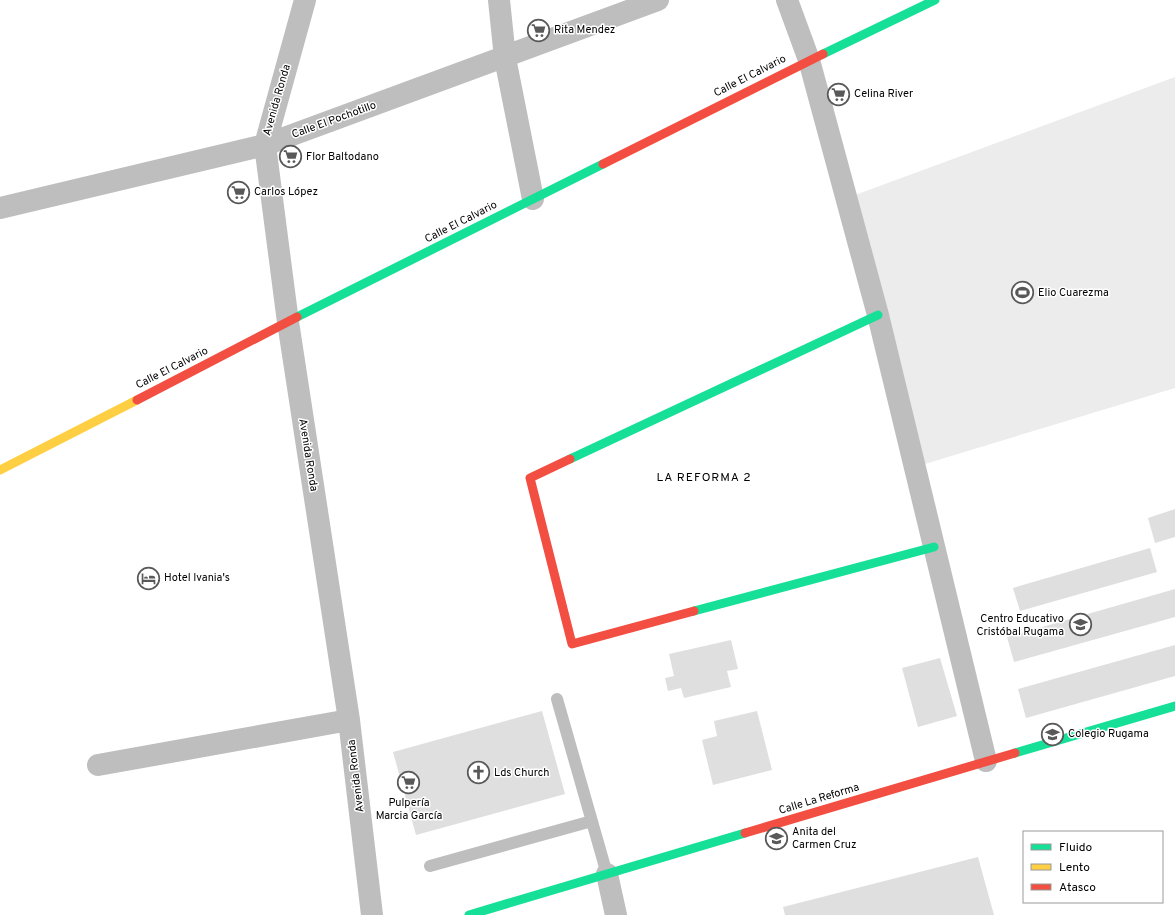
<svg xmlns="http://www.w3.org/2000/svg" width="1175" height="915" viewBox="0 0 1175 915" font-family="Overpass,sans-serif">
<rect width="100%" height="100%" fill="#fff"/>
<path fill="#ececec" d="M1175,77V388L915,467L847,198Z"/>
<path fill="#dfdfdf" d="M1175,509V537L1155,543L1148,518Z
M1150,548L1157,572L1020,611L1013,588Z
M1175,589V617L1014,662L1007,637Z
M731,640L738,669L727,671L731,687L684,698L681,688L668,691L665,678L674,676L669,654Z
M1175,645V676L1026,718L1018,689Z
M940,658L957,716L918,727L902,668Z
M542,711L565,794L416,835L393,752Z
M757,711L772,770L713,785L702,740L717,736L714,721Z
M978,857L994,915H785L783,907Z"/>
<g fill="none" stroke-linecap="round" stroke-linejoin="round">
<path stroke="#bebebe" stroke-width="12" d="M557,699L607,874
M430,866L592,821"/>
<path stroke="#bebebe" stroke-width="22" d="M305,0L265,145L288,322L349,720L372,915
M499,0L505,58L533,199
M787,0L809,60L878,315L986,761
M0,208L265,145L658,0
M98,765L349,720
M607,874L616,915"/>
<path stroke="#16e098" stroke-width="9" d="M823,54L935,0
M297,317L603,164
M570,459L878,315
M694,611L934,547
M1015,753L1175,706
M469,915L745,833"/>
<path stroke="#ffcf43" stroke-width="9" d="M0,470L137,400"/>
<path stroke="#f24e42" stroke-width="9" d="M603,164L823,54
M137,400L297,317
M570,459L530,478L572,644L694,611
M745,833L1015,753"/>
</g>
<defs>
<symbol id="supermarket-ring" viewBox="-11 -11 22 22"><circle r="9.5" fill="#fff" stroke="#595959" stroke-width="1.5"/><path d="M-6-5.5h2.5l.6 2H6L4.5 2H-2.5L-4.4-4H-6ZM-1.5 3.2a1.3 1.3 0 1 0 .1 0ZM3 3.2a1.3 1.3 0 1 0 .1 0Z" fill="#595959"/></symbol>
<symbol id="stadium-ring" viewBox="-11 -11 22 22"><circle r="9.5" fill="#fff" stroke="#595959" stroke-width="1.5"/><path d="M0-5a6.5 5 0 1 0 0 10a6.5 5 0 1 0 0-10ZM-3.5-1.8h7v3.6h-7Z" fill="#595959"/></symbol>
<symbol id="hotel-ring" viewBox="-11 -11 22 22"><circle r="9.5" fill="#fff" stroke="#595959" stroke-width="1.5"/><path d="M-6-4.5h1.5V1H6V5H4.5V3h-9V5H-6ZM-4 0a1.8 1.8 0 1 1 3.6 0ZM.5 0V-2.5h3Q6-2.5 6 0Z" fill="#595959"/></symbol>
<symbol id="school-ring" viewBox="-11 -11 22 22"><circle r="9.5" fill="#fff" stroke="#595959" stroke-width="1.5"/><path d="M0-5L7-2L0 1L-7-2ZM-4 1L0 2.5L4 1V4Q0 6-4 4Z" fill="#595959"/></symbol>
<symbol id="university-ring" viewBox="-11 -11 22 22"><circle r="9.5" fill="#fff" stroke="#595959" stroke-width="1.5"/><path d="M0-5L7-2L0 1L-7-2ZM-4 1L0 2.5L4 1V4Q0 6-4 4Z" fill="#595959"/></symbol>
<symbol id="church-ring" viewBox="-11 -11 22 22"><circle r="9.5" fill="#fff" stroke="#595959" stroke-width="1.5"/><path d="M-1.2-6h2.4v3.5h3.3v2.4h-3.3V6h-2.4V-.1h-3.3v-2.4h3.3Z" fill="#595959"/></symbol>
</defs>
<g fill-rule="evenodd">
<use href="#supermarket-ring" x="526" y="18" width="25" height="25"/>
<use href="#supermarket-ring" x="826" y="82" width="25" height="25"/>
<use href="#supermarket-ring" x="278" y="144" width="25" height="25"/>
<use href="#supermarket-ring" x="226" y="180" width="25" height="25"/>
<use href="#stadium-ring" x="1010" y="280" width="25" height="25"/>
<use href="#hotel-ring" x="136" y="566" width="25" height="25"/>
<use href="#school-ring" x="1068" y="612" width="25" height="25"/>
<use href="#university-ring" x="1040" y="722" width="25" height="25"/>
<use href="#church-ring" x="466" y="760" width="25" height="25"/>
<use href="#supermarket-ring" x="396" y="770" width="25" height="25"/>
<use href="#university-ring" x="764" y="826" width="25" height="25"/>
</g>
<g text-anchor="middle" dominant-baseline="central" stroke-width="3" stroke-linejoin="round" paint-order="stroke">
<g font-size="11" fill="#000" stroke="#fff" text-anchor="start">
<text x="554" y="30">Rita Mendez</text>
<text x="854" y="94">Celina River</text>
<text x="306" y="157">Flor Baltodano</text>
<text x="254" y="192">Carlos López</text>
<text x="1038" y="293">Elio Cuarezma</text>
<text x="164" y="578">Hotel Ivania's</text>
<text x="1064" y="619" text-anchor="end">Centro Educativo<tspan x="1064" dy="13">Cristóbal Rugama</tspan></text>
<text x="1068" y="734">Colegio Rugama</text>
<text x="494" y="773">Lds Church</text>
<text x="409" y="803" text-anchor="middle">Pulpería<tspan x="409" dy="13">Marcia García</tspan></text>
<text x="792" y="832">Anita del<tspan x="792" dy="13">Carmen Cruz</tspan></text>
</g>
<g font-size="11" fill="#000" stroke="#fff">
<text transform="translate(750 76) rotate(-27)">Calle El Calvario</text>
<text transform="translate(277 100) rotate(-74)">Avenida Ronda</text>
<text transform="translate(334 120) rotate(-20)">Calle El Pochotillo</text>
<text transform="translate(461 222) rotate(-27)">Calle El Calvario</text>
<text transform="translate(172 368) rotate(-27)">Calle El Calvario</text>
<text transform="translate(308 455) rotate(81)">Avenida Ronda</text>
<text transform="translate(356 776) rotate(-97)">Avenida Ronda</text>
<text transform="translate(819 799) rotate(-17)">Calle La Reforma</text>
</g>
<g font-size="12" letter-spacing="1" fill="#000" stroke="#fff">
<text x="704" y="478">LA REFORMA 2</text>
</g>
</g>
<rect x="1023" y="831" width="140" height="72" fill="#ffffff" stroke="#999999"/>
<rect x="1031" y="844" width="20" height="6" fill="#16e098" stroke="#999999"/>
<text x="1059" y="851" font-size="12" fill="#000000">Fluido</text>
<rect x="1031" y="864" width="20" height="6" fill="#ffcf43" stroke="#999999"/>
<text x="1059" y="871" font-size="12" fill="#000000">Lento</text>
<rect x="1031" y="884" width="20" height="6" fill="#f24e42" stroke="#999999"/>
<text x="1059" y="891" font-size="12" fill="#000000">Atasco</text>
</svg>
